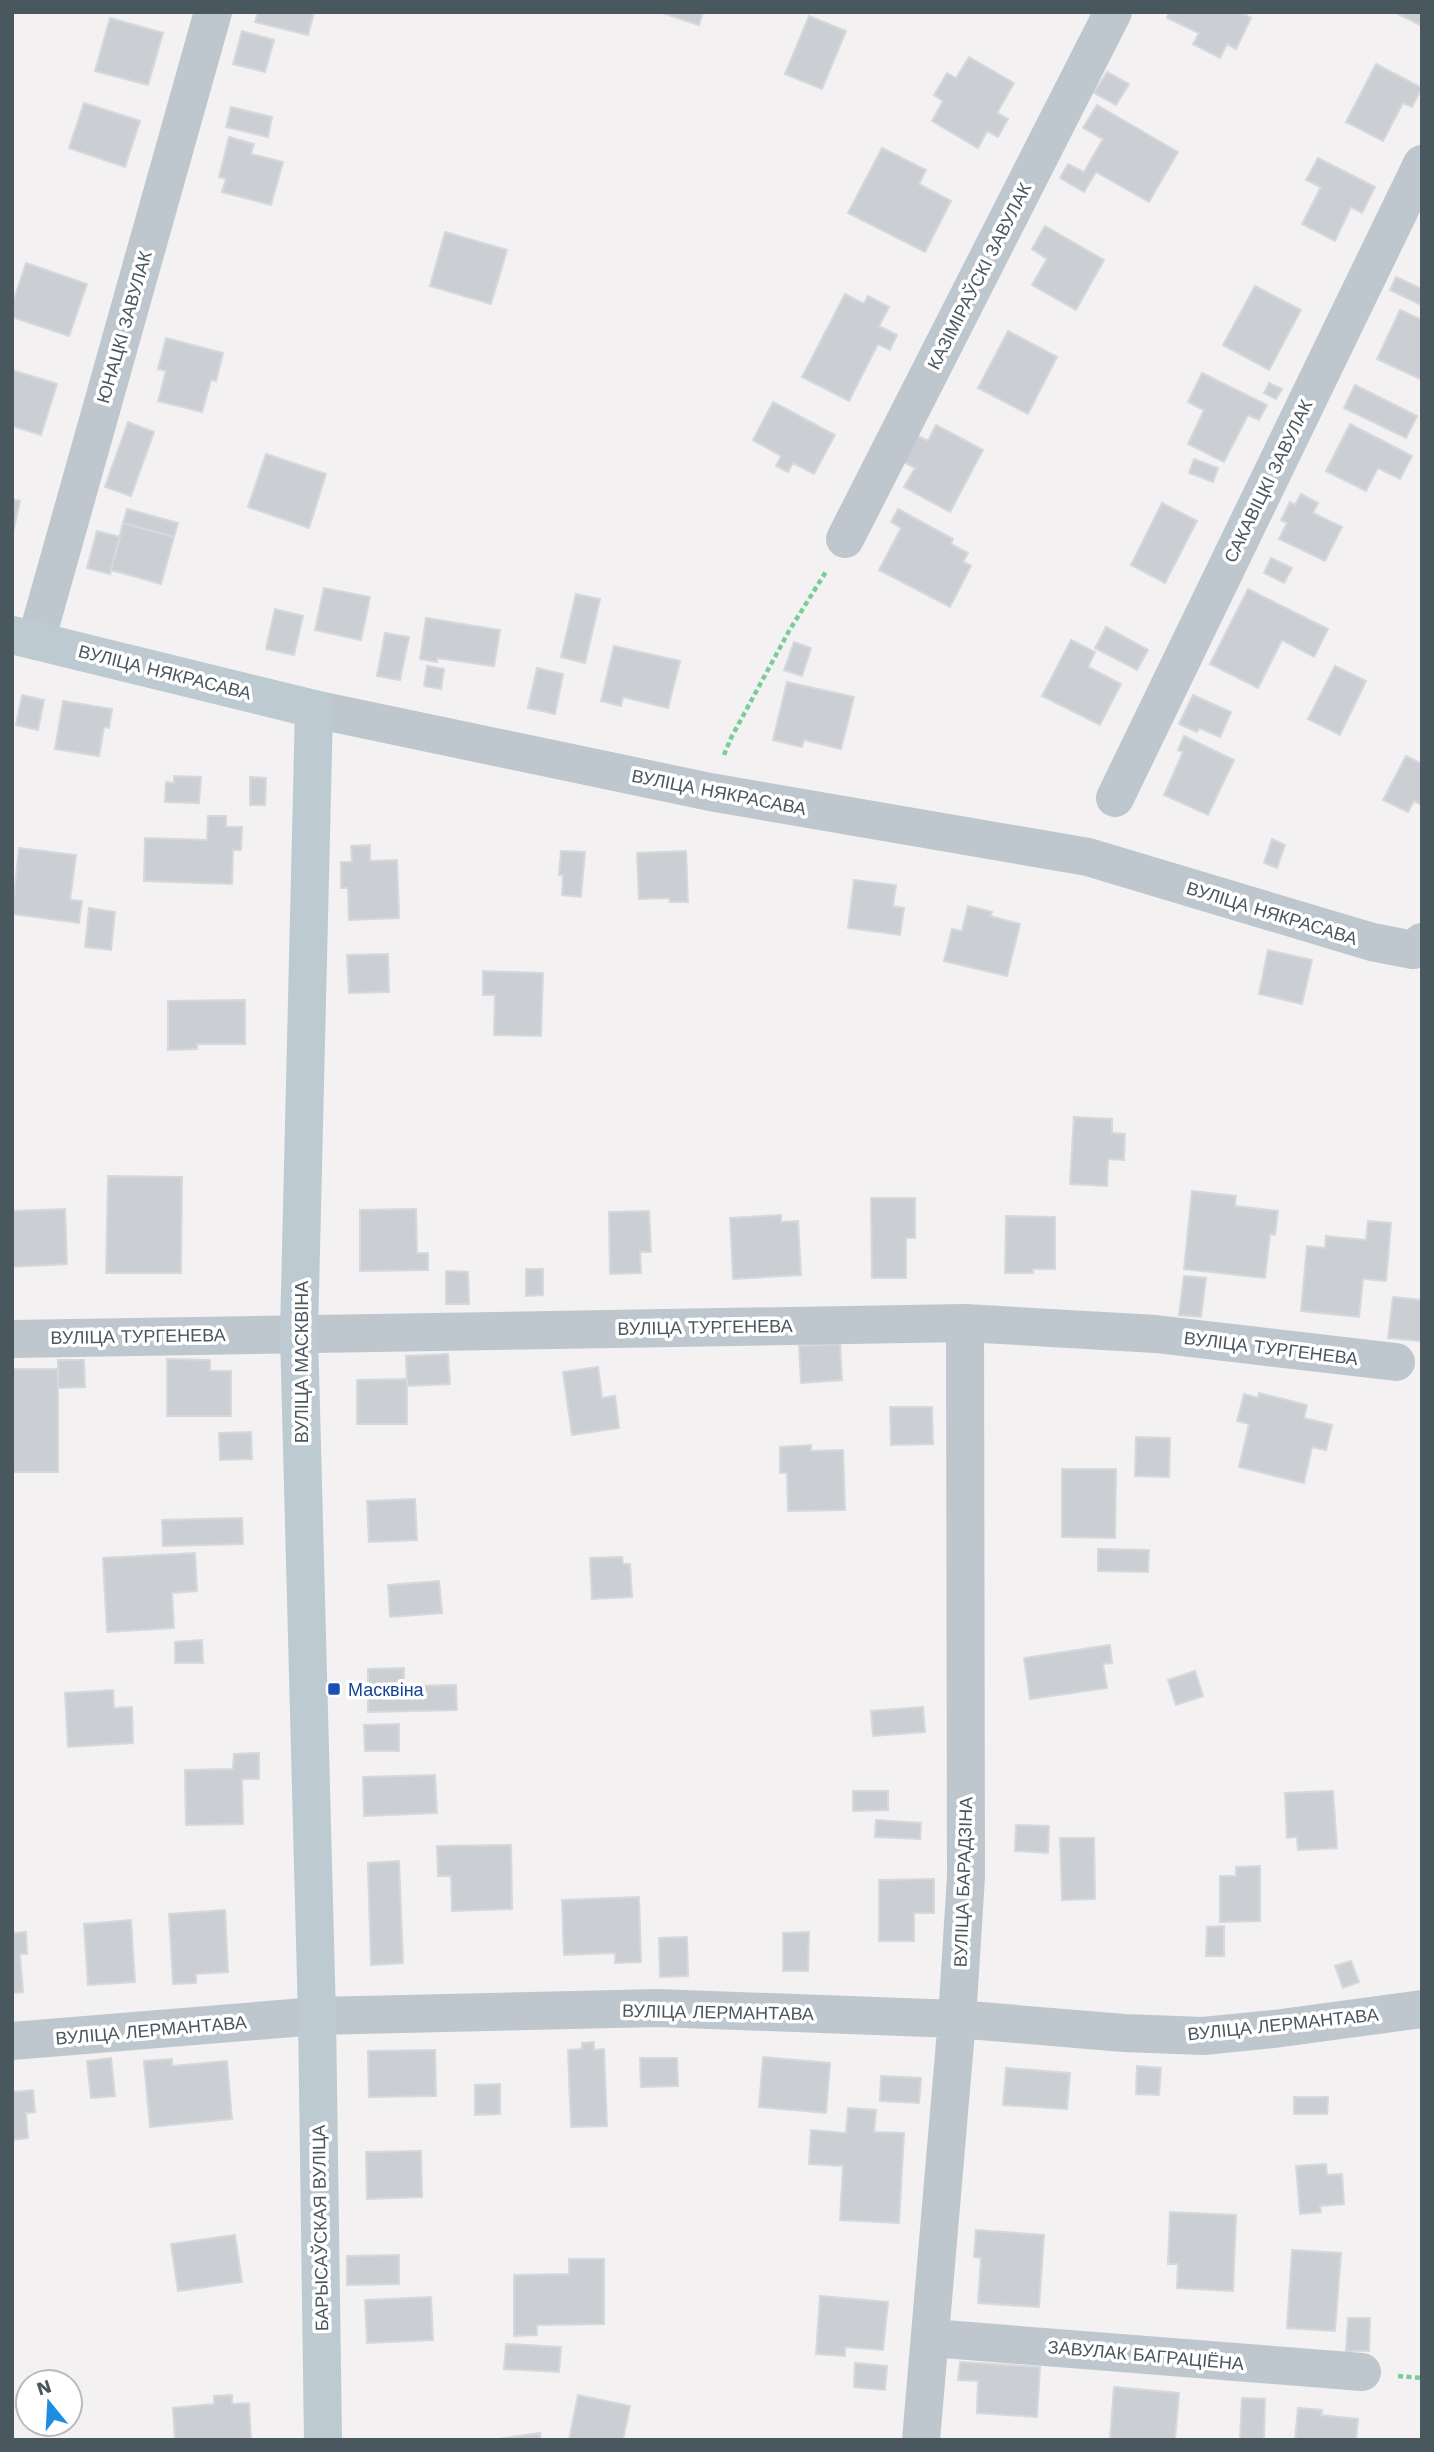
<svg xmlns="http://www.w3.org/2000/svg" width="1434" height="2452" viewBox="0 0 1434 2452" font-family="'Work Sans',sans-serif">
<rect width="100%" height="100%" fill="#f3f1f1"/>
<path fill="#cbcfd3" stroke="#d5d8dc" stroke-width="2" d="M258,12H314L308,35L255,22Z
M659,12H703L699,25Z
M1169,12H1241L1251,18L1236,49L1227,44L1220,58L1193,44L1199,33L1167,18Z
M1394,12H1422V26Z
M809,16L846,31L822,89L785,74Z
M110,18L163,33L148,85L95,71Z
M242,31L274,40L265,72L233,64Z
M969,57L1014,83L997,113L1008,119L998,137L987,131L978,148L932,121L943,101L934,95L947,73L956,78Z
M1376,64L1422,88L1412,107L1403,103L1383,141L1346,122Z
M1107,72L1129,84L1116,105L1094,93Z
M84,103L140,121L125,167L69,148Z
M1097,105L1178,152L1149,202L1096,172L1084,192L1060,178L1068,164L1084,172L1103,139L1083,128Z
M231,107L272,117L268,137L226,127Z
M229,137L254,144L251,154L283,162L271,205L222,192L226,179L219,177Z
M882,148L926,170L919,184L951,201L925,252L848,213Z
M1318,158L1375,187L1362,213L1351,207L1335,241L1302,224L1321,187L1306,180Z
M1045,226L1104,260L1076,310L1032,285L1047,259L1032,249Z
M445,232L507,250L491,304L430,286Z
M26,263L87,284L69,336L12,317V305Z
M1396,277L1422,289V298L1419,304L1390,290Z
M1255,286L1301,310L1269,370L1223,345Z
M845,294L864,304L868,296L889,307L879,326L897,335L890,350L878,344L849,401L802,377Z
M1400,310L1422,320V380L1377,359Z
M1008,331L1057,357L1028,414L978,388Z
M166,338L223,353L216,381L211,380L202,412L158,401L166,371L158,369Z
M12,370L57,384L41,435L12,426Z
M1202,373L1267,405L1259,420L1248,415L1224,462L1188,444L1204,410L1188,402Z
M1269,383L1282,389L1276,399L1264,393Z
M1355,385L1417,416L1406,438L1344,408Z
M773,402L835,435L814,474L793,463L788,472L776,466L781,456L753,440Z
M128,422L154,432L131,496L105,487Z
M1350,424L1412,456L1400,479L1378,468L1366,491L1326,471Z
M936,425L983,450L950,512L904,487L915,468L902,461L916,435L928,441Z
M266,454L326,474L309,528L248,507Z
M1194,459L1218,468L1213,482L1189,473Z
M1301,494L1318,503L1313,513L1342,527L1325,561L1279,539L1287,523L1281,520L1290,502L1295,505Z
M12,499L20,501L12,537Z
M1162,503L1197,521L1165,583L1131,565Z
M127,509L178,523L174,537L123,523Z
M898,509L953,539L951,544L968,553L963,562L971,566L950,607L879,570L901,528L891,522Z
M123,523L174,537L161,584L111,570Z
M97,531L120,537L110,574L87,568Z
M1271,558L1292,568L1284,583L1264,573Z
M324,588L370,597L361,640L315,630Z
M1248,589L1328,629L1314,657L1282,640L1258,688L1210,664Z
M576,594L600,599L585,663L561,657Z
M275,609L303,616L294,655L266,649Z
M426,618L500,630L494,666L437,658V662L420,659Z
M1106,627L1148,650L1137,670L1095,648Z
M385,633L409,637L400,680L377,676Z
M1071,640L1095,652L1088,667L1121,684L1100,725L1042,696Z
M794,642L811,648L802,676L784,670Z
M614,646L680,661L668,708L623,697L621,706L601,701Z
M427,666L444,669L441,689L424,686Z
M1335,666L1366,681L1340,735L1308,719Z
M537,668L563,674L555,714L528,708Z
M787,682L854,697L841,749L804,740L802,747L773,740Z
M22,695L44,700L38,730L16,725Z
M1193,695L1231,712L1220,737L1199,728L1197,732L1179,724Z
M63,701L112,709L109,728L104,727L99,756L55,749Z
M1184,736L1234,760L1208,815L1164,795L1183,752L1178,750Z
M1406,756L1422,764V805L1414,801L1408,812L1383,800Z
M174,776L201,777L199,803L165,802L166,782L174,783Z
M250,777L266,778L265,805H250Z
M208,816H226V827H242L241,850H233L232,884L144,881L145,838L207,840Z
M1272,839L1285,845L1277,868L1264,863Z
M370,845V861L397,860L399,918L349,920L348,888H341V862H352L351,846Z
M19,848L76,855L70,900L82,901L79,923L12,914Z
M561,851L585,852L581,897L562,895L563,875H559Z
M686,851L688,902H670L669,898L639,899L637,853Z
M854,880L896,885L893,906L904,908L900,935L848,928Z
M968,906L992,912L990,916L1020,924L1007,976L944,961L952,929L962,931Z
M89,908L115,912L111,950L85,947Z
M1268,950L1312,960L1302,1004L1259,994Z
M388,954L389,992L349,993L347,955Z
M483,971L543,973L541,1036L494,1035L495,995H483Z
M245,1000V1044H197V1049L168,1050V1001Z
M1074,1117L1112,1119V1133L1125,1134L1124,1160L1108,1159L1107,1186L1070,1184Z
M108,1176L182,1177L181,1273H106Z
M1192,1191L1236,1196L1235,1206L1278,1211L1275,1235L1270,1234L1265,1278L1184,1269Z
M871,1198H915V1238H906V1278H872Z
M65,1209L67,1264L12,1267V1211Z
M416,1209L417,1253H428V1270L360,1271V1210Z
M649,1211L651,1252H640L641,1273L610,1274L609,1212Z
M781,1215V1222L798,1221L801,1275L733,1279L730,1218Z
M1006,1216L1055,1217V1269H1033V1273H1005Z
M1368,1221L1391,1223L1386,1281L1363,1279L1359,1317L1301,1311L1307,1246L1325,1248L1326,1236L1366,1240Z
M526,1269H543V1295L526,1296Z
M446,1271L468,1272L469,1304H446Z
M1184,1276L1206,1278L1201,1317L1179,1315Z
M1393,1297L1422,1300L1421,1341L1388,1338Z
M840,1344L842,1380L801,1383L799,1346Z
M448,1354L450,1384L407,1386L406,1356Z
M167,1359L210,1360V1371H231V1416H167Z
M58,1360H84L85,1387L58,1388Z
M598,1367L602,1398L615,1396L619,1428L572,1435L563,1372Z
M12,1369H58V1472H12Z
M407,1379V1424H357V1380Z
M1259,1393L1307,1405L1304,1418L1332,1425L1326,1450L1312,1447L1304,1483L1239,1467L1249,1424L1237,1421L1244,1394L1258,1398Z
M890,1407H932L933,1444L891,1445Z
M251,1432L252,1459L220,1460L219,1433Z
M1136,1437L1170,1438L1169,1477L1135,1476Z
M811,1445V1451L843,1450L845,1510L788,1511L787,1473H780V1447Z
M1062,1469H1116L1115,1538L1062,1537Z
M415,1499L417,1540L369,1542L367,1501Z
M242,1518L243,1544L163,1546L162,1520Z
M1098,1549L1149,1550L1148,1572L1098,1571Z
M195,1553L197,1591L172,1593L174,1628L107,1632L103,1558Z
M622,1557L623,1564H630L632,1597L592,1599L590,1558Z
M439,1581L442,1613L390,1617L388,1585Z
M202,1640L203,1663H175V1642Z
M1110,1645L1112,1663L1103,1664L1107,1688L1030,1699L1024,1658Z
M404,1668V1686L456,1685L457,1710L368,1712V1669Z
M1195,1671L1203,1696L1176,1705L1168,1680Z
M113,1690L114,1708L132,1707L133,1743L68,1747L65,1693Z
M923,1707L925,1732L873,1736L871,1711Z
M399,1724V1751H365L364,1725Z
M259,1753V1779H242L243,1824L186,1825L185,1770L233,1769L234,1754Z
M435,1775L437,1813L364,1816L363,1777Z
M853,1791H888V1810L853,1811Z
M1333,1791L1337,1848L1298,1850L1297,1837L1287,1838L1285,1793Z
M876,1820L921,1823L920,1839L875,1837Z
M1016,1825L1049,1826L1048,1853L1015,1851Z
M1060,1838H1094L1095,1899L1062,1900Z
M511,1845L512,1909L452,1911L451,1876H438L437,1846Z
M399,1861L403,1963L371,1965L368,1863Z
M1260,1866V1921L1220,1922V1876H1236V1867Z
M934,1879V1913H914V1941H879V1880Z
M639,1897L641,1962L615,1963V1953L564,1955L562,1900Z
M225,1910L228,1972L196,1974V1983L173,1984L169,1914Z
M131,1920L135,1982L88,1985L84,1924Z
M1224,1926V1956H1206L1207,1927Z
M26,1932L27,1954H20L23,1992L12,1993V1933Z
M809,1932L808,1971H783V1933Z
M687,1937L688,1976L660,1977L659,1938Z
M1351,1961L1359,1982L1343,1988L1335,1966Z
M594,2042V2050L604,2049L607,2126L571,2127L568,2050L582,2049V2043Z
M435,2050L436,2096L369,2097L368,2051Z
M763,2057L830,2063L826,2113L759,2107Z
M111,2058L115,2096L91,2098L87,2061Z
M640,2058H677L678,2086L641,2087Z
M172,2059V2066L227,2061L232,2119L150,2127L144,2061Z
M1137,2066L1161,2068L1159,2095L1136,2094Z
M1006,2068L1070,2073L1067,2109L1003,2105Z
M881,2076L921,2078L919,2103L880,2101Z
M500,2084V2114L475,2115V2085Z
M33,2090L35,2112L26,2113L28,2138L12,2140V2092Z
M1294,2097H1328L1327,2114H1294Z
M848,2108L876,2110L874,2132L904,2133L899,2223L840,2220L843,2166L809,2164L811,2130L846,2133Z
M421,2151L422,2197L367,2199L366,2152Z
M1326,2164L1327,2175L1342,2174L1344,2204L1320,2206L1321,2212L1300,2214L1296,2166Z
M1170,2212L1236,2215L1233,2291L1177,2288L1178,2264H1168Z
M976,2230L1044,2235L1039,2307L978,2303L981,2258L974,2257Z
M235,2235L242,2282L178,2291L171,2244Z
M1292,2250L1341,2253L1335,2331L1287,2328Z
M399,2255V2284L347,2285V2256Z
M569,2259H604V2324L537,2325V2335L514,2336V2275L569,2274Z
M820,2296L888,2302L883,2350L845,2347V2356L816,2354Z
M431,2297L433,2340L367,2343L365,2300Z
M1348,2318H1370L1369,2351H1346Z
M506,2344L561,2347L559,2372L504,2369Z
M960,2362L1040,2367L1037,2417L977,2413L978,2381L958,2380Z
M855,2363L887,2366L885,2390L854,2387Z
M1114,2387L1179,2393L1175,2440H1110Z
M232,2395V2404L249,2403L251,2440H175L173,2408L214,2404V2396Z
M578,2395L630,2406L623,2440H569Z
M1242,2398L1265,2399L1264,2440H1240Z
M1298,2408L1322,2410L1321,2415L1358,2419L1356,2440H1295Z
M540,2433L541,2440H491Z"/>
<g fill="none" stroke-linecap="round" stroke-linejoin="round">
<path stroke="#79cd98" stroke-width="4.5" stroke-dasharray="5 3.5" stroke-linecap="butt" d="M724,755L731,738L789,631L827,570
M1398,2376L1422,2378"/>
<path stroke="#bdc7cd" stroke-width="38" d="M845,539L1113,12
M36,641L213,12
M314,709L710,792L1088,857L1372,942L1413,950L1422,942
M1115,798L1422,164
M12,1339L965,1323L1156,1334L1396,1362
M12,2041L317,2016L657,2008L957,2019L1124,2033L1203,2036L1274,2029L1422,2009
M931,2338L1362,2372
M921,2440L957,2019L966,1877L965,1323"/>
<path stroke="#bdcad2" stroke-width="38" d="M12,635L314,709L299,1333L317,2016L323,2440"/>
</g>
<rect fill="#1a4fb4" stroke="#fff" stroke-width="2.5" x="327" y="1682" width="14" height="14" rx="3.5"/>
<g text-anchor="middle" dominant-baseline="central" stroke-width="7" stroke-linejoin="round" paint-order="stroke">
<g font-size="18" fill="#49575e" stroke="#fff">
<text transform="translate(979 276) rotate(-63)">КАЗІМІРАЎСКІ ЗАВУЛАК</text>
<text transform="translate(124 327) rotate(-74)">ЮНАЦКІ ЗАВУЛАК</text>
<text transform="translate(1268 481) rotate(-64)">САКАВІЦКІ ЗАВУЛАК</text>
<text transform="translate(165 672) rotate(14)">ВУЛІЦА НЯКРАСАВА</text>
<text transform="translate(719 792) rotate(11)">ВУЛІЦА НЯКРАСАВА</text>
<text transform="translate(1272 913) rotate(17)">ВУЛІЦА НЯКРАСАВА</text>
<text transform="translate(705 1327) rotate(-1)">ВУЛІЦА ТУРГЕНЕВА</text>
<text transform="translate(138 1336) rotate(-1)">ВУЛІЦА ТУРГЕНЕВА</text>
<text transform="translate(1271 1348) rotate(7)">ВУЛІЦА ТУРГЕНЕВА</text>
<text transform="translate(301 1362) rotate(-90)">ВУЛІЦА МАСКВІНА</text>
<text transform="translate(963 1882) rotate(-88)">ВУЛІЦА БАРАДЗІНА</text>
<text transform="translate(718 2012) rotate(1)">ВУЛІЦА ЛЕРМАНТАВА</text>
<text transform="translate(1283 2024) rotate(-6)">ВУЛІЦА ЛЕРМАНТАВА</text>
<text transform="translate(151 2030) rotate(-5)">ВУЛІЦА ЛЕРМАНТАВА</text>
<text transform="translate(320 2228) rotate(-91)">БАРЫСАЎСКАЯ ВУЛІЦА</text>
<text transform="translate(1146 2355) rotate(5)">ЗАВУЛАК БАГРАЦІЁНА</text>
</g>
<g font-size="18" fill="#164399" stroke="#fff" text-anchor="start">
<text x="348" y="1689">Масквіна</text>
</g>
</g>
<rect width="1434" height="2452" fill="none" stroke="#49575e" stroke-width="28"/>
<g transform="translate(49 2403) rotate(342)"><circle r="33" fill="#ffffff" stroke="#b6bcbf" stroke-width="2"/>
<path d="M0-5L12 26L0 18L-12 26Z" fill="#1c8de1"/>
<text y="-10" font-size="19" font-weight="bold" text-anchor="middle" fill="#49575e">N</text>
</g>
</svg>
